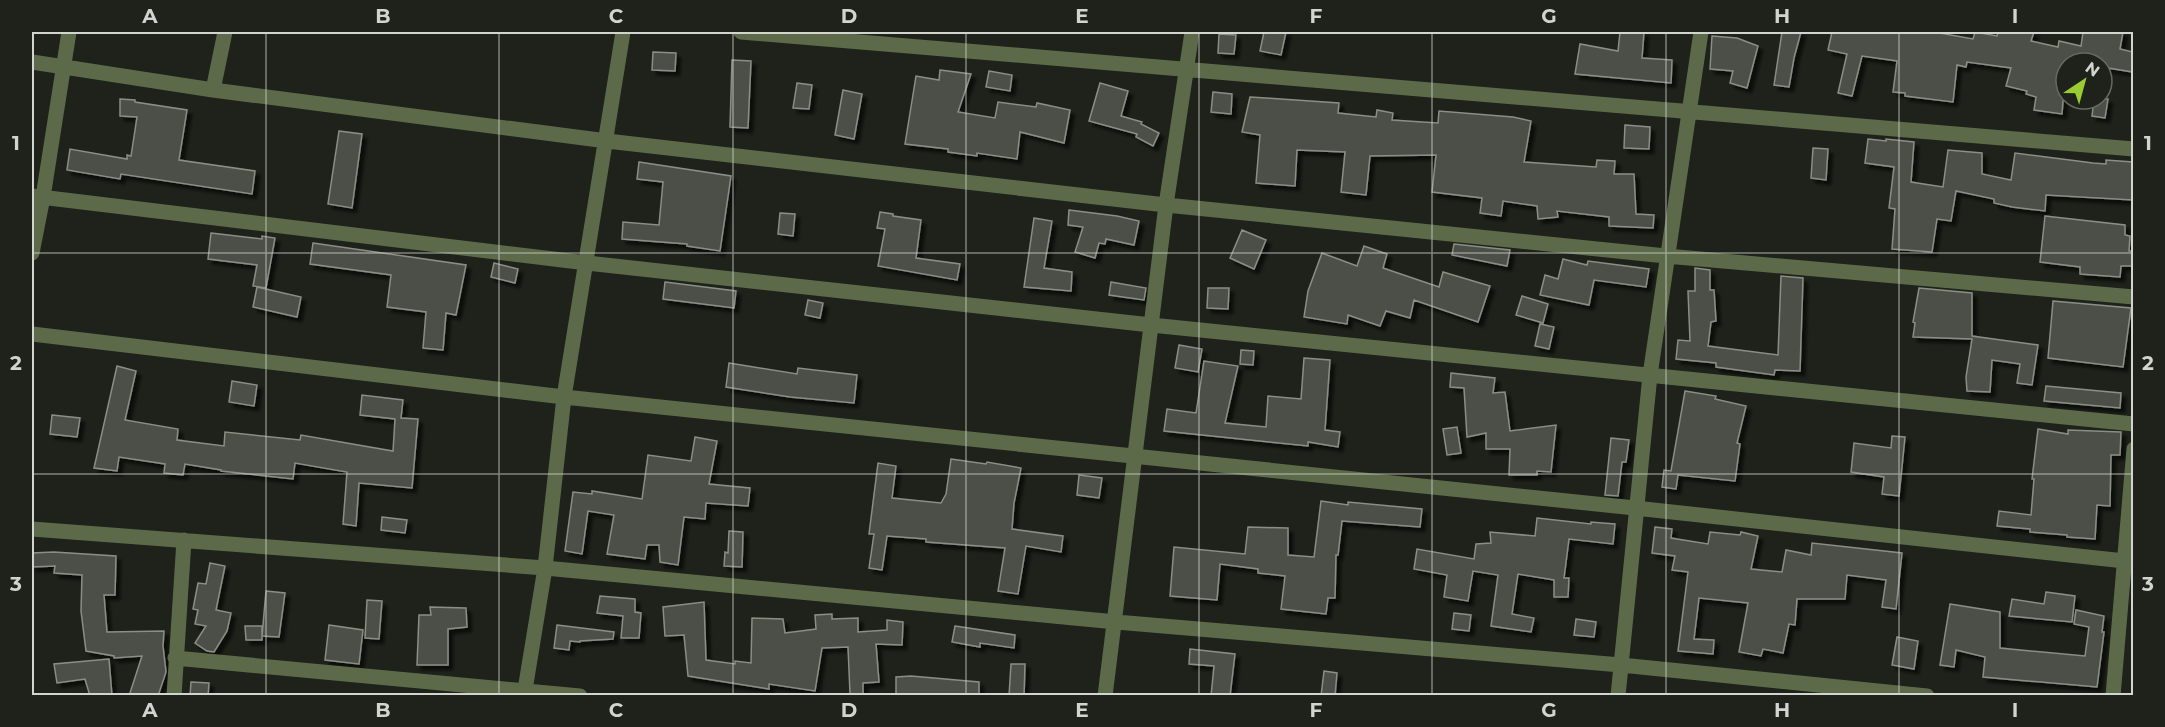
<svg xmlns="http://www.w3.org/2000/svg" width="2165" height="727" viewBox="0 0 2165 727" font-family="Montserrat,sans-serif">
<defs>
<filter id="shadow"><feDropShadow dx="4.5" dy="4.5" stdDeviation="1.5" flood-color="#0009"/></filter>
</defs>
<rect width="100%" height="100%" fill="#1e221a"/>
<path fill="#4b4f46" stroke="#8a8e84" stroke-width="1.5" filter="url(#shadow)" d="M1264,32H1286L1281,55L1260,51Z
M1620,32H1644L1642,58L1672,60L1671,83L1575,74L1580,44L1618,51Z
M1782,32H1801L1794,58L1789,87L1774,85Z
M1832,32H1934L1973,39L1975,32L1997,36L1998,32H2034L2031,41L2058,47L2059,41L2081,46L2083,32H2123L2120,49L2133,52V72L2102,67V63H2066L2062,114L2034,110L2036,97L2026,94L2027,91L2006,86L2011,68L1967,62L1966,67L1957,65L1953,102L1905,96V93L1893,92L1897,61L1862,56L1852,96L1838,93L1847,54L1828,50Z
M1219,34L1236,35L1234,54L1218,53Z
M1712,36L1737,38L1758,46L1747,88L1730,83L1733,71L1710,69Z
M653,52L676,53L675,71L652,70Z
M732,60L751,61L748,128L730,127Z
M940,70L971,74L958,112L995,118L998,102L1036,107L1037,103L1070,110L1064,143L1020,132L1017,159L977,153V156L948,152V149L905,144L916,76L939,80Z
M989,71L1012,75L1010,91L986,87Z
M797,83L812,85L809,109L793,108Z
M1100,83L1128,91L1121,116L1142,122L1141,124L1159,133L1153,146L1136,137L1137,134L1089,121Z
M843,90L862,94L854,139L835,135Z
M1213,92L1232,94L1231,114L1211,112Z
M1250,97L1339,103L1338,113L1376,117L1377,110L1393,113L1392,120L1438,123L1439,111L1513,117L1531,121L1524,162L1596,167L1597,160L1615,161L1614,174H1634L1636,214L1654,215L1653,228L1609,226V217L1557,211L1558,217L1538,219L1537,206L1503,201L1501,216L1480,213L1482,198L1432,192L1436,155L1370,156L1366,195L1341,192L1345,152L1297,150L1295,186L1256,183L1260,135L1242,132Z
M120,99L135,100V102L187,110L179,160L255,171L252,194L121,174L120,179L67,170L70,149L127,159V155L131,156L137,117L120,116Z
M2094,99H2108L2105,118L2092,116Z
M1625,125L1650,127L1649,149L1624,148Z
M339,131L362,134L352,208L328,204Z
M1868,139L1886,141V139L1914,142L1911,182L1943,187L1948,150L1982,153V174L2011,180L2015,153L2093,163L2106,164V160L2133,162V200L2046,195L2045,211L2012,207L1994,203V199L1956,191L1951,221L1937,219L1932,252L1892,249L1895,209L1889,208L1894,167L1865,163Z
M1813,148L1828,149L1826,180L1811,178Z
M639,162L731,176L720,251L687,246V244L622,239L623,222L659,225L663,182L637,179Z
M1069,210L1117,216L1139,221L1134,245L1106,239L1105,244L1099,243L1095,258L1075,252L1083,227L1068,225Z
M880,212L893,214V216L921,220L916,258L960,264L957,280L878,266L885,229L877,228Z
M780,213L795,214L793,236L778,234Z
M2045,216L2125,225V235L2130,236L2129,251H2133V266H2121L2120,277L2080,274V267L2040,262Z
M1034,218L1052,221L1044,268L1072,272L1071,291L1024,287Z
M1242,230L1266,240L1254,269L1230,258Z
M211,233L262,239V236L275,238L266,288L253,286L257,265L208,259Z
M313,243L466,265L456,315L446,313L443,350L423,348L426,312L387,307L391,275L310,264Z
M1454,244L1510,250L1507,266L1452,255Z
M1364,246L1387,254L1383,268L1439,287L1443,272L1490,286L1478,322L1414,300L1410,318L1386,311L1380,326L1348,315L1347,324L1304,317L1308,291L1322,253L1357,266Z
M1563,259L1587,265L1588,261L1649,269L1646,287L1594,280L1589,305L1540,295L1545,275L1558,279Z
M494,263L518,269L515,283L491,277Z
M1695,268L1710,270V290H1714L1716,321L1711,322L1708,346L1778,355L1781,276L1803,278L1800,371L1775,370L1774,375L1716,367V363L1676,359L1678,340L1690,341L1688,291H1695Z
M665,282L736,291L734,308L663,299Z
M1111,282L1146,288L1144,300L1109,295Z
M257,287L301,297L297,317L253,307Z
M1208,288H1229L1228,309L1207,308Z
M1919,288L1972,293V336L2038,345L2032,385L2017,383L2020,364L1992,360L1990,392L1967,391L1966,377L1972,339L1913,337L1915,323L1913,322Z
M1522,296L1548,304L1543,323L1516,315Z
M808,300L823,303L820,318L805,315Z
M2053,301L2131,308L2123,367L2048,358Z
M1540,324L1554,327L1549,349L1535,346Z
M1179,345L1202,349L1198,372L1175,368Z
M1241,350L1254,351L1253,365L1240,364Z
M1304,358L1330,360L1325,430L1340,432L1338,447L1308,442V446L1164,431L1167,409L1196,413L1204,361L1238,366L1225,423L1266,427L1268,396L1301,399Z
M729,363L797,374L798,368L857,375L854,403L790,397L726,387Z
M117,366L136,371L125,420L178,429L177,440L224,446L225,432L300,440L301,435L393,451L395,419L360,415L362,395L403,400L401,418L418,419L412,488L359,483L356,526L343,524L347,472L295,463L293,479L221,471V470L185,464L183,475L164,473L165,464L119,457L117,471L94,468Z
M1451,373L1495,378L1493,393L1505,392L1510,431L1556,425L1551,472L1537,471V475H1509L1510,449H1486V433L1467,437L1464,388L1450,387Z
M232,381L257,385L254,406L229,402Z
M2046,386L2121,393L2120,408L2044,401Z
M1685,391L1716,396L1715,399L1746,406L1737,443L1740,444L1735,481L1678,475L1676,489L1662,487L1664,470L1671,471Z
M52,415L80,418L77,437L50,434Z
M1457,427L1461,453L1447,455L1443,429Z
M2038,429L2068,434V430L2121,432L2120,455H2111L2110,506L2097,505L2095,539L2067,537V535L2030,532V529L1997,526L1999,511L2031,515L2034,479H2032Z
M1892,436L1905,437L1899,496L1882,494L1884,477L1851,472L1854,443L1891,448Z
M695,437L717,441L709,484L750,488L748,506L706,503L705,519L684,517L678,565L660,562L659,545H647L645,559L607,554L614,515L588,511L582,554L565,551L573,492L592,494V491L642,499L648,455L691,461Z
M1611,438L1629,440L1626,462H1622L1618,496L1605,495Z
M951,459L986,464L987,462L1021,468L1014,503L1012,529L1063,536L1061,552L1026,546L1018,594L998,591L1005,548L926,542V539L887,536L882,570L869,568L874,534H869L878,463L896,466L892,498L941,503L946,494Z
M1079,475L1102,478L1099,498L1077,495Z
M1321,501L1348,505V502L1422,509L1420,527L1342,521L1338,555H1336L1335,598H1328L1326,614L1281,609L1285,576L1258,573V569L1220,564L1217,600L1170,596L1174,547L1245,554L1248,527L1288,528V555L1314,557Z
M382,517L407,520L405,533L381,530Z
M1537,518L1591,524V522L1615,524L1613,544L1569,539L1564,578H1569L1568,597H1554V580L1518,574L1512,614L1534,618L1531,632L1491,626L1498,575L1473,571L1468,601L1444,597L1447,575L1414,569L1417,549L1474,559L1476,544L1491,543L1490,532L1535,536Z
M1655,527L1672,529L1671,538L1708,544L1710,532L1740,535L1741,532L1758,536L1751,569L1782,572L1786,550L1811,555L1812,543L1902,553L1896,609L1882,607L1886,580L1847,575L1845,599H1797L1795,625L1789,624L1783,653L1763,649L1761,656L1739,652L1748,603L1699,598L1694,639L1714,640L1713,654L1678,651L1688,572L1672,570L1675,556L1652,553Z
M729,531L743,532L742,567L724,566L725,552L728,553Z
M54,552L116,556L115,595H104L107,632L164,631L163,646L166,672L158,696H129L142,656L114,658V656L86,651L81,611L82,575L54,573L55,566L32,567V553Z
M210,563L225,566L216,610L231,613L227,631L214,652L207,651L195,643L206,626L195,624L198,610L193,609L198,583L206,584Z
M266,591L285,593L279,637L262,636Z
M2046,592L2075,596L2072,622L2009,616L2012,599L2044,604Z
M600,596L635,599V612L641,613L639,638H621L623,616L597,613Z
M367,600L382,601L379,639L365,638Z
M704,602L706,660L735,664V661L751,663L752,618L783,619L785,633L816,629L815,615L832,614V619L858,618V632L887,630V620L903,622L902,645L876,644L879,682L863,683V694H850L848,647L822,648L815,691L769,684V689L688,676L684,635L665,636L663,607Z
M1950,604L2000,612V648L2085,656L2089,627L2074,624L2076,610L2104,616L2102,632H2104L2097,687L1983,677L1985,657L1956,650L1954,667L1940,665Z
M430,607L466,608L467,627L448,629V665H417L419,615H431Z
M1454,613L1471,615L1469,631L1452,629Z
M1576,619L1596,622L1594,637L1574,635Z
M329,625L363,630L359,664L325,660Z
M557,625L614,632L613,639L580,641V642L570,641L569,650L554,648Z
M245,626H262V640H246Z
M955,626L1015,635L1014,648L980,643V647L952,642Z
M1897,637L1918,641L1914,669L1892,665Z
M1190,649L1235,654L1230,696H1211L1214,666L1189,664Z
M109,659L112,696H90L85,679L57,683L54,664Z
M1011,664H1025L1024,696H1009Z
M1324,671L1337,673L1335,696H1321Z
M911,676L979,682V696H896V677Z
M191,682L209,683L208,696H190Z"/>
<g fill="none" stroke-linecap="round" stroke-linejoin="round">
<path stroke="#5d6a49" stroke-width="15" d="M741,32L2134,149
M32,62L213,90L607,141L1166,205L1666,256L2134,297
M213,90L225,32
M32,196L587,263L1151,325L2134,424
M32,253L43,197L69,32
M32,334L564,397L1635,508L2134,562
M32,529L545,568L1116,622L1621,665L1927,696
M175,658L580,696
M174,696L184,540
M524,696L545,568L564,397L623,32
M1105,696L1166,205L1192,32
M1618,696L1650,375L1701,32
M2113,696L2134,449"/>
</g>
<path fill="none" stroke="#d2d4cf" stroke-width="1.5" stroke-opacity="0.55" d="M266,32V696M499,32V696M733,32V696M966,32V696M1199,32V696M1432,32V696M1666,32V696M1899,32V696M32,253H2134M32,474H2134"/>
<rect width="2165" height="727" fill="none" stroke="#1e221a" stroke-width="66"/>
<g transform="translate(2084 81) rotate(36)"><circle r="28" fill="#1e221a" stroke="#666962" stroke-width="1.5"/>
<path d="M0-4.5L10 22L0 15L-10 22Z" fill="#9bcb33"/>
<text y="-9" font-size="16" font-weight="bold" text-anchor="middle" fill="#d2d4cf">N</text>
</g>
<rect x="33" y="33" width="2099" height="661" fill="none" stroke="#d2d4cf" stroke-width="2"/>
<g font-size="20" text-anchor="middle" font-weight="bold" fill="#d2d4cf">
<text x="150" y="23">A</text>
<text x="383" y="23">B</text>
<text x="616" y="23">C</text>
<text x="849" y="23">D</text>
<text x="1082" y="23">E</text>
<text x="1316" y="23">F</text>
<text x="1549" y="23">G</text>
<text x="1782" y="23">H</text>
<text x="2015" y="23">I</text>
<text x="16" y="150">1</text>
<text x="2148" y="150">1</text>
<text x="16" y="370">2</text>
<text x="2148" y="370">2</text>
<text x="16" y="591">3</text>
<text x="2148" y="591">3</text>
<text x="150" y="717">A</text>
<text x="383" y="717">B</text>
<text x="616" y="717">C</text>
<text x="849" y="717">D</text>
<text x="1082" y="717">E</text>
<text x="1316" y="717">F</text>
<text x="1549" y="717">G</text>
<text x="1782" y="717">H</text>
<text x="2015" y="717">I</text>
</g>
</svg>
